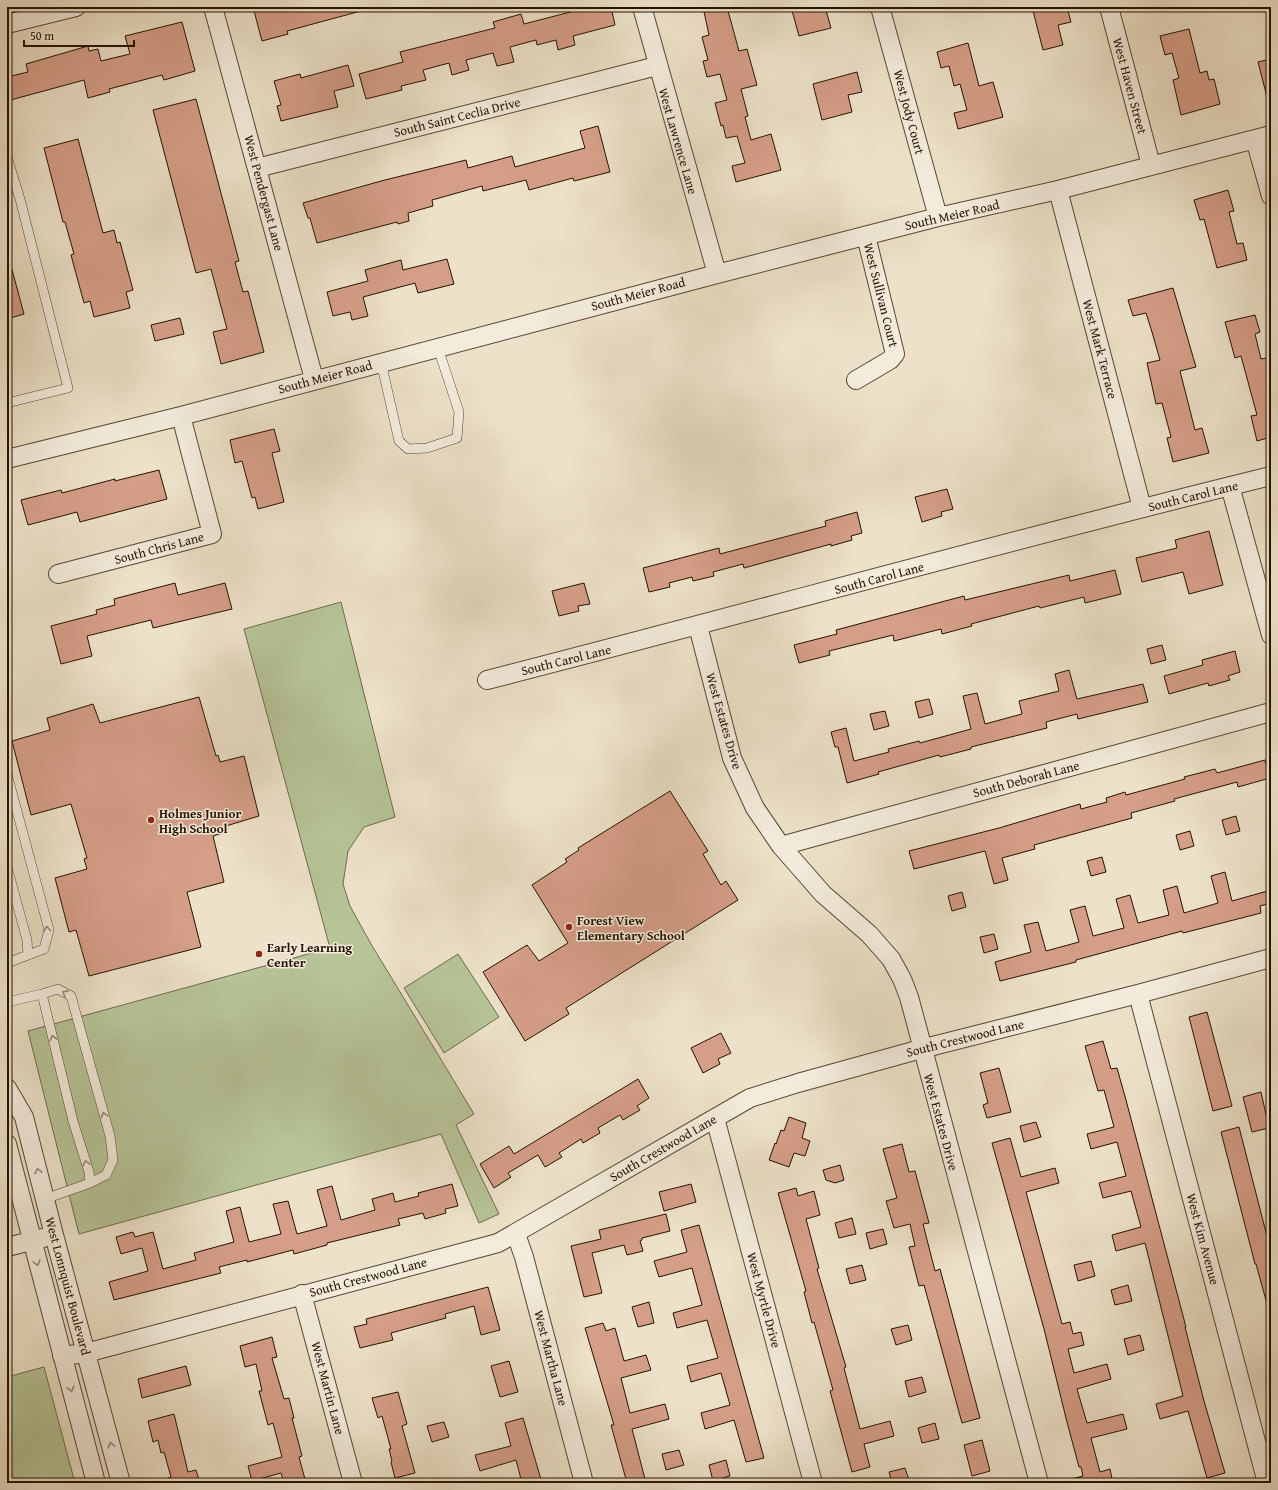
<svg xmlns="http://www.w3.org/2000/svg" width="1278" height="1490" viewBox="0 0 1278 1490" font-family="'Gentium Book Plus',serif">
<rect width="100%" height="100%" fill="#ede2c9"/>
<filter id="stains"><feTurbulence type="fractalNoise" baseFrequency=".005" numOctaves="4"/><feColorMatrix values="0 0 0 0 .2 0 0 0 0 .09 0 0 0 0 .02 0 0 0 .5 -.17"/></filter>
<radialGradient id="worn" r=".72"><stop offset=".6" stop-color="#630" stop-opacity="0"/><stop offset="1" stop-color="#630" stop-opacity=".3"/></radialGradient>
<path fill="#b6c498" stroke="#6e6b4c" d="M341,602L395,817L364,827L348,851L343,884L350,906L371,944L474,1114L456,1125L499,1214L479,1223L441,1134L79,1234L28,1031L330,948L244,629Z
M458,954L499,1017L444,1053L404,988Z
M44,1367L75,1483H7V1377Z"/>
<path fill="#d59e88" stroke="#251201" d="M253,7H361V11L287,31L288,34L262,41Z
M577,7H611L615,25L573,36L575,45L558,50L556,40L537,45L536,40L510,47L514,62L497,66L493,53L466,60L469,70L452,75L449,63L423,70L426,80L401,86L402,90L366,99L359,74L403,62L400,52L495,28L493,22L521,14L524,24L578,10Z
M703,7H727L739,51L747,49L757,85L741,89L748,116L745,117L751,140L771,134L781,170L736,182L732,166L745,163L737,136L726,138L723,125L721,126L715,103L727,100L720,74L707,77L703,61L708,60L702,37L709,35Z
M791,7H825L831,28L799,36Z
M1032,7H1067L1071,22L1058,25L1063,45L1043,50Z
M182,22L195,71L164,80L162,75L109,89L110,92L88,98L84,80L7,101V77L28,72L26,64L88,46L89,51L98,49L101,61L130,54L125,36Z
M1189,29L1200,73L1207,71L1209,80L1214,79L1220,104L1181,115L1173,80L1179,78L1172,53L1165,55L1160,36Z
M968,43L979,86L993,82L1003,117L958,129L954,113L967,110L960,84L954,86L949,66L941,68L937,52Z
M1271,59V97H1267L1258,62Z
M348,65L354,86L334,91L338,107L281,121L277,106L281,105L274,81L300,74L301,78Z
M857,72L862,92L848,95L852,112L822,120L813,84Z
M196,99L239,261L235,262L243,292L248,291L264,352L221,364L213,332L227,329L211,269L196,273L153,110Z
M598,126L610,172L574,181L573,178L529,190L526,180L483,191L482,186L432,200L433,206L408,213L409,221L398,224L397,222L317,243L310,218H308L303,203L381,181L466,160L468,168L512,156L515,167L585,148L580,131Z
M78,139L103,233L114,230L117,243L120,242L133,290L126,292L130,308L94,317L90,301L84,303L71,255L74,254L65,222H63L44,148Z
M1228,190L1234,211L1229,212L1237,244L1243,243L1247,260L1217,268L1204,219L1200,220L1194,200Z
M447,259L454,284L418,293L415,283L363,297L368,316L352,320L350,312L333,316L327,292L368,281L365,270L401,260L403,270Z
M11,266L24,314L7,319V267Z
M1173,288L1196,367L1180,371L1195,430L1202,428L1209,453L1173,462L1167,438L1171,437L1162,403L1156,404L1147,363L1160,360L1152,332L1146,313L1133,316L1128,300Z
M1255,315L1260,332L1255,334L1261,359L1271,357V437L1257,441L1251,416L1257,415L1241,356L1235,358L1225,322Z
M180,318L184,334L155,341L151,325Z
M274,429L280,451L272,453L284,502L258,509L255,497L252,498L242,461L235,463L230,440Z
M159,470L167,499L80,522L77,512L28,525L21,500L61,490L62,493L115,479V481Z
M947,489L953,509L941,512L942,516L922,522L915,497Z
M857,512L862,533L851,536L852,540L831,546V544L744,568L743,564L713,572L714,576L693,581L692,577L669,583L670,587L649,592L643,568L719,548L720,554L826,526L825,521Z
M1209,531L1223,585L1189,594L1183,572L1142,582L1136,558L1177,548L1175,540Z
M1115,570L1121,594L1085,603L1084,597L1040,608L1039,606L971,624L972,626L942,634L941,629L894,641L893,635L829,651L830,655L799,663L794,645L837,634L836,630L964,596L965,600L1069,575L1070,581Z
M175,583L178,595L225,583L232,609L153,628L151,620L87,636L92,656L61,664L51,626L97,614L96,610L115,605L114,599Z
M584,583L590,604L578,606L579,611L559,616L552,591Z
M1162,645L1166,660L1151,664L1147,649Z
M1235,651L1240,672L1228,676L1230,680L1209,686L1208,683L1169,694L1164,676L1203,665L1202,660Z
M1069,670L1077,699L1143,684L1148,702L1078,719L1077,714L1046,722L1047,728L971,747V749L940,757L939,755L878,772L879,774L847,783L838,747H835L831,732L846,728L854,761L889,752L888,749L919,741L920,743L971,729L963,696L977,693L985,724L1022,714L1019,701L1059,691L1055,674Z
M199,697L216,756L218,755L220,762L244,756L259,816L226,826L227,832L213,836L224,882L187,892L201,947L89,976L76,930L69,932L55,878L87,869L84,859L87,858L71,804L31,815L12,741L50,730L47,718L93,704L100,723Z
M929,699L933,714L919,718L915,702Z
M885,711L889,726L874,730L870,714Z
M1265,760L1270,778L1238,787L1237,782L1174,799L1175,801L1131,813L1132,818L1034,845L1035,849L1002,858L1008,880L994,884L985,851L914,869L909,851L999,828L1080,804L1081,809L1107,802L1106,798L1125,792L1126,795L1185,779L1184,777L1215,769L1217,773Z
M670,791L708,851L703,854L721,885L726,881L738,900L566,1008L569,1014L525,1041L483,972L527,945L539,961L568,943L532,885L567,862L565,859L579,850L578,848Z
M1236,816L1240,831L1226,835L1222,820Z
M1190,831L1194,846L1180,850L1176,835Z
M1102,857L1106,872L1091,876L1087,861Z
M1225,872L1232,901L1271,890V903L1260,906L1261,913L1183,933L1182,931L1076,960V962L1000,981L995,962L1031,952L1024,925L1038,922L1046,951L1079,942L1070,910L1085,906L1093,936L1124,928L1116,899L1130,895L1138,923L1169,915L1163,890L1177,886L1184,913L1218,903L1211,876Z
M962,892L966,907L952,911L948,896Z
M994,934L998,949L984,953L980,937Z
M1207,1012L1232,1106L1213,1111L1189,1017Z
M721,1033L731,1053L718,1059L720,1064L703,1073L691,1048Z
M1103,1041L1111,1069L1117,1068L1126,1100L1186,1327H1185L1204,1401L1225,1473L1207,1478L1188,1411L1160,1419L1156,1404L1183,1396L1145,1243L1116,1251L1112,1235L1141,1227L1131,1191L1103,1198L1099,1183L1126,1176L1117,1142L1091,1149L1087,1134L1114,1127L1104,1090L1098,1091L1085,1046Z
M999,1068L1011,1112L987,1118L983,1105L988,1103L980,1073Z
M638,1079L649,1098L637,1106L640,1110L623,1120L620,1115L598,1128L600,1133L583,1143L581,1139L559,1153L562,1157L545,1167L538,1155L508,1173L511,1177L494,1188L480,1164L509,1146L514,1154Z
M1261,1092L1269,1128L1252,1132L1243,1097Z
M789,1117L806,1123L802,1138L810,1141L805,1156L794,1153L789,1167L769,1160L775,1143L776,1144L781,1130L784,1131Z
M1036,1122L1041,1137L1024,1142L1020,1126Z
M1239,1127L1271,1252V1304H1267L1256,1264H1255L1221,1132Z
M1010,1138L1021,1177L1055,1168L1059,1183L1026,1192L1062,1324L1070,1322L1073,1334L1081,1332L1084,1345L1068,1349L1074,1373L1107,1364L1111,1379L1077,1389L1087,1423L1123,1414L1127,1429L1091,1438L1100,1472L1110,1469L1113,1483H1072L1071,1479L1083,1476L1081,1467H1079L1066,1418L1044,1329L992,1143Z
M902,1144L909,1172L915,1171L929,1223L923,1224L935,1271L940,1269L980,1418L962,1423L924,1285L919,1286L909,1247L915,1246L910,1224L894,1228L886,1201L897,1198L883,1149Z
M840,1165L844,1180L835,1183L826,1180L823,1170Z
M452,1184L458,1206L445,1209L446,1213L425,1219L423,1213L398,1219L400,1225L327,1243V1245L294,1254L293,1250L247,1262V1260L219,1267L221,1273L114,1300L109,1282L148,1271L142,1248L121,1254L116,1237L133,1232L135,1237L153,1232L163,1269L196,1260L194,1253L234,1242L226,1211L240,1207L249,1242L281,1234L273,1204L288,1201L297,1234L327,1226L317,1190L332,1186L341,1220L375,1210L372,1199L393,1193L395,1202L419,1196L418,1193Z
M691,1184L696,1202L664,1211L659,1192Z
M796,1188L798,1196L814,1191L820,1215L806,1219L819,1268L817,1269L846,1367L844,1368L860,1429L890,1421L894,1436L864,1444L870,1467L852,1472L830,1391L833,1390L814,1322L812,1323L804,1292L806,1291L778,1193Z
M666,1214L670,1231L642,1238V1240L640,1241L643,1251L627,1255L624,1245L592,1253L602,1293L584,1297L571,1246L601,1239L599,1230Z
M852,1218L856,1234L839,1238L835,1223Z
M699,1225L764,1458L746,1462L734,1420L705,1429L701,1413L730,1405L721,1373L691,1382L687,1366L718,1358L707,1320L677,1328L673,1313L702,1305L692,1268L659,1277L654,1261L687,1252L681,1230Z
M883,1229L887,1244L870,1249L866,1233Z
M1091,1261L1095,1276L1078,1281L1074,1265Z
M862,1265L866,1280L850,1284L846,1269Z
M1128,1285L1132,1301L1115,1305L1111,1290Z
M488,1287L500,1330L481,1335L474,1306L445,1314L446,1318L391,1333L393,1340L360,1348L354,1327L367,1324L366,1319Z
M649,1302L654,1323L638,1327L632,1307Z
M603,1323L606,1331L615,1328L624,1361L646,1355L651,1370L621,1378L630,1413L665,1404L669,1419L632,1429L646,1483H627L611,1425H614L585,1328Z
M908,1325L912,1340L896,1345L891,1329Z
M1140,1335L1144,1350L1128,1355L1124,1339Z
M272,1337L277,1357L272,1358L284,1399L289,1398L294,1418H292L302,1456L299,1457L306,1483H284L281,1473L252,1481L248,1466L282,1457L273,1423L268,1425L259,1391H262L256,1364L245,1367L240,1346Z
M509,1361L518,1392L500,1397L491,1366Z
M186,1366L191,1385L142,1398L138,1379Z
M922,1377L926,1392L909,1397L905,1381Z
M398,1392L407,1424L402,1426L415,1473L395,1478L391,1462L392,1461L389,1449H391L382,1416L378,1418L372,1398Z
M174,1414L188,1472L196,1470L200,1483H163V1480L171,1477L164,1452L161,1453L158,1440L153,1442L148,1421Z
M523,1418L542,1483H522L516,1460L480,1471L475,1455L511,1446L505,1423Z
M444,1422L449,1437L432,1442L427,1426Z
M935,1423L939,1439L922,1443L918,1428Z
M982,1440L990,1471L972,1476L964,1445Z
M679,1450L684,1465L666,1470L662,1454Z
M726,1460L730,1476L713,1481L709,1465Z
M905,1468L910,1483H892L889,1472Z"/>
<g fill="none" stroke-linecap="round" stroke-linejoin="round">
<defs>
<path id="service" d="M7,157L20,199L68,388L7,403
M381,362L399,441L408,449L427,448L457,438L459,412L438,348
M7,774L49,930L44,949L28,955
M7,867L27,940L28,955L7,963
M42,994L58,989L71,996L110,1136L113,1160L106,1175L90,1183
M7,1002L42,994L73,1121L89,1172L90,1183L45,1199"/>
<path id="minor" d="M213,7L314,379
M642,7L717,274
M880,7L938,217
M1109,7L1151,165
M7,24L76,7
M1255,139L1271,196
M257,168L657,66
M1058,190L1142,508
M856,380L890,360L895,354L866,236
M7,459L181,416L717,274L938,217L1058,190L1271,135
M1230,486L1271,635
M58,574L212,534L181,416
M698,626L732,758L755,808L781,846L823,894L869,934L891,959L902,979L909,997L1039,1483
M487,680C749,613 1009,540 1271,476
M781,846L1271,712
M1138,994L1267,1483
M7,1088L24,1117L54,1235L121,1483
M715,1118L813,1483
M7,1144L96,1483
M516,1234L524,1257L584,1483
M7,1247L43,1238
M302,1294L353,1483
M62,1356L86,1353L498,1243L750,1098L798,1083L921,1049L1138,994L1271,958"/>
</defs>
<use href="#service" stroke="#574633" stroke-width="10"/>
<use href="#minor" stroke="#574633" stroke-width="20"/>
<use href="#service" stroke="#f3ecdc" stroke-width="9"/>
<use href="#minor" stroke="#f3ecdc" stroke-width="18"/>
</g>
<defs><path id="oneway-chevron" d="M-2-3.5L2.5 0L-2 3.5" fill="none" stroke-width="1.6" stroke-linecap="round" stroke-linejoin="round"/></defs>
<g stroke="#968a79">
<use href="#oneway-chevron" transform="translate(47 929) rotate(-94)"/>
<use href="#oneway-chevron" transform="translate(65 993) rotate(-151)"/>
<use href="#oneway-chevron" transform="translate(53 1038) rotate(-104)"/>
<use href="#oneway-chevron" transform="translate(104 1115) rotate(-106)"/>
<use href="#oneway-chevron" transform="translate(86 1163) rotate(-105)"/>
<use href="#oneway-chevron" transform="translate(38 1171) rotate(-104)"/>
<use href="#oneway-chevron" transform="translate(37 1263) rotate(75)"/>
<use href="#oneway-chevron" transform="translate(71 1389) rotate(75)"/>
<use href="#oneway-chevron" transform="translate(111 1445) rotate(-105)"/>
</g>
<g fill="#8f2418" stroke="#f3ecdc" stroke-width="1.5">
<circle cx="151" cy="820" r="4"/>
<circle cx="569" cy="927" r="4"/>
<circle cx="259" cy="954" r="4"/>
</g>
<g text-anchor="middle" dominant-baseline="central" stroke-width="3" stroke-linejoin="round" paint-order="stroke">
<g font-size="13" fill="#251201" stroke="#f3ecdc">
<text transform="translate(1130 86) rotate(75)">West Haven Street</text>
<text transform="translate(909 112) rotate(75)">West Jody Court</text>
<text transform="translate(457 117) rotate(-14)">South Saint Ceclia Drive</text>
<text transform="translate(678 141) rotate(74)">West Lawrence Lane</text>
<text transform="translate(264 193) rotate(75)">West Pendergast Lane</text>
<text transform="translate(952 215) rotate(-13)">South Meier Road</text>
<text transform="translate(638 294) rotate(-15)">South Meier Road</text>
<text transform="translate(881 295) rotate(76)">West Sullivan Court</text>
<text transform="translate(1100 349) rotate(75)">West Mark Terrace</text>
<text transform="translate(325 377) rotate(-15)">South Meier Road</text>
<text transform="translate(1193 496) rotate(-14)">South Carol Lane</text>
<text transform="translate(159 548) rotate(-15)">South Chris Lane</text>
<text transform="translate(879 578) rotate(-15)">South Carol Lane</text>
<text transform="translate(566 660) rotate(-14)">South Carol Lane</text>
<text transform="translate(724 721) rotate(74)">West Estates Drive</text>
<text transform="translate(1026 779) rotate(-15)">South Deborah Lane</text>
<text transform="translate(965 1038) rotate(-14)">South Crestwood Lane</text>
<text transform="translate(941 1122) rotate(75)">West Estates Drive</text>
<text transform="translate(663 1148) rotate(-30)">South Crestwood Lane</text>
<text transform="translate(1203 1239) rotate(75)">West Kim Avenue</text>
<text transform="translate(368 1277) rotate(-15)">South Crestwood Lane</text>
<text transform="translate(68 1286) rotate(75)">West Lonnquist Boulevard</text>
<text transform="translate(764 1300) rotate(75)">West Myrtle Drive</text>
<text transform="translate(551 1358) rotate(75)">West Martha Lane</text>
<text transform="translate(328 1388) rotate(75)">West Martin Lane</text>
</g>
<g font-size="13" font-weight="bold" fill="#251201" stroke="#f3ecdc" text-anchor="start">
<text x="159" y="813">Holmes Junior<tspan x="159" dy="15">High School</tspan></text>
<text x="577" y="920">Forest View<tspan x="577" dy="15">Elementary School</tspan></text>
<text x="267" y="947">Early Learning<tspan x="267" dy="15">Center</tspan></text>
</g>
</g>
<rect width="1278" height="1490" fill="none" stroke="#ede2c9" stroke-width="24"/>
<rect x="8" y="8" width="1262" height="1474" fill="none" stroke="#251201" stroke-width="2"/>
<rect x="12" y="12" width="1254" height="1466" fill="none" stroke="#251201"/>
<path d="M24 40v6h110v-6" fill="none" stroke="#251201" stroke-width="2"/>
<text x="30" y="40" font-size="12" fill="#251201" stroke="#f3ecdc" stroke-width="3" paint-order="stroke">50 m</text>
<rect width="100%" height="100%" filter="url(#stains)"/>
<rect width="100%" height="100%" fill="url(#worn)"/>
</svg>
